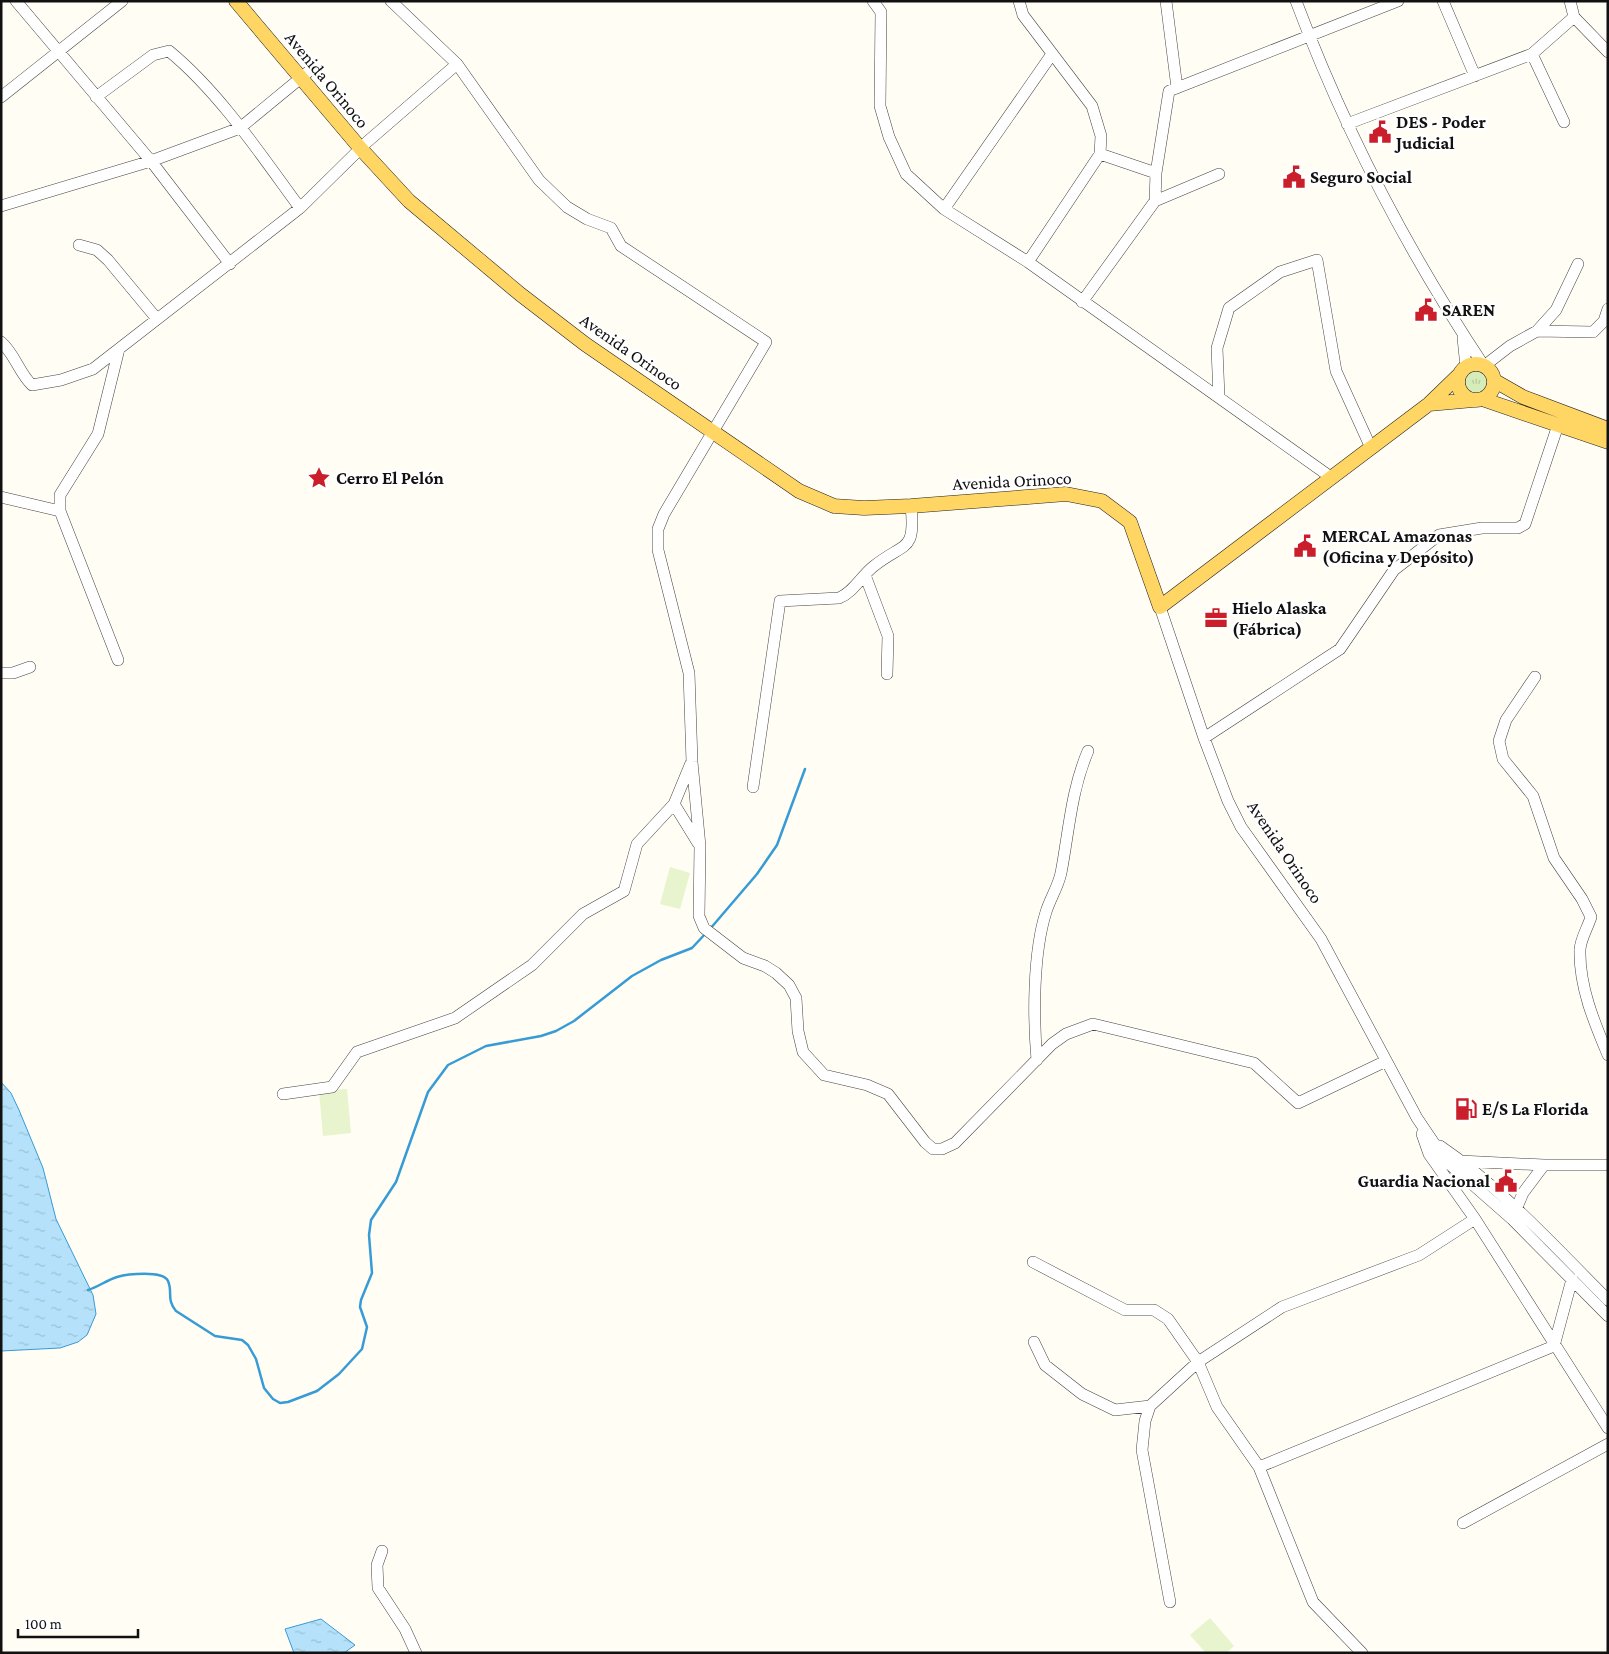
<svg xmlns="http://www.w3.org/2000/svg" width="1609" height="1654" viewBox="0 0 1609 1654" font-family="'Crimson Pro',serif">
<defs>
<pattern id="park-tufts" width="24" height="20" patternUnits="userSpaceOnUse" patternTransform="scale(1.25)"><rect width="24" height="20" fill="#d6edba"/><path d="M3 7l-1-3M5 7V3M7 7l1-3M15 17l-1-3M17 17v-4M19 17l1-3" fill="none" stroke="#b7ca9f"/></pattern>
<pattern id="water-ripples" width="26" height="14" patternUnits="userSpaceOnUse" patternTransform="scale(1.25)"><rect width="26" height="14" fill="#b5e2fa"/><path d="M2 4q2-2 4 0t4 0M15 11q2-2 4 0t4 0" fill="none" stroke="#9bc1d5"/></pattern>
</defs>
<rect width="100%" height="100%" fill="#fffdf4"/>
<path fill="url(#park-tufts)" d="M1462 381a14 14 0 1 1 28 0a14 14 0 1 1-28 0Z"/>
<path fill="#e7f4cd" d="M670,867L690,873L680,909L660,904Z
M347,1089L351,1133L323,1136L319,1091Z
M1210,1618L1234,1646L1226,1653H1206L1190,1635Z"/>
<path fill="url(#water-ripples)" stroke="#379bd6" d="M1,1082L11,1093L19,1110L43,1168L56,1219L93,1295L96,1314L87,1335L78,1342L60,1348L1,1351Z
M321,1619L355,1645L344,1653H294L285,1629Z"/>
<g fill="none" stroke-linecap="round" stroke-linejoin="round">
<path stroke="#379bd6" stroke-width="2.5" d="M710,929L757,874L777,845L805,769
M88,1290C98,1287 107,1280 117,1277C127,1274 163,1270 168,1281C173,1292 166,1299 176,1311L215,1336L242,1340L248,1345L256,1359L264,1388L273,1399L280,1403L288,1402L317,1391L339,1374L362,1349L367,1327L360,1307L361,1300L372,1273L369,1235L371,1220L396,1182L428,1092L448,1065L486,1046L541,1036L556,1031L574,1021L632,976L661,960L692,948L706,933"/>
<defs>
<path id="minor" d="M16,1L151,161L230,264
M391,1L457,64L539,180L567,207L587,219L611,228L621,246L766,342L664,514L658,529V550L689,673L692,762L700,846L699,916L704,928L743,958L765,966L776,973L789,985L796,998L798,1031L803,1052L824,1075L867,1085L888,1094L925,1142L933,1149H942L955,1143L1052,1044L1066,1034L1093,1024L1118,1030L1254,1063L1298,1103L1386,1061
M873,1L881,12L880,106L889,137L906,174L944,209L1028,262L1332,478
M1019,1L1023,15L1092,106L1101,136L1100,154L1028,262
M1166,1L1177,88
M1296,1C1344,129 1408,252 1484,366L1510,346L1537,331L1593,332L1604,321L1608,309
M1443,1L1475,76
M1570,1L1574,17L1608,52
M1532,54L1564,122
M1,97L122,1
M96,97L153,55L169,51C220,93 261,155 300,208
M1347,124L1532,54L1574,17
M1100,154L1156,173
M1155,201L1219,174
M1,206L151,161L240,128L308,72
M944,209L1052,54
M79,245L97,250L108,260L157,319
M1082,302L1155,201L1156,173L1169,91L1398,1
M1537,331L1556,310L1578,264
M1463,338L1466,367
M1,342C15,354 19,373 32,385L61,380L93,369L300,208L367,142L457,64
M1219,397L1217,348L1229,308L1280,272L1317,260L1336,371L1371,448
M1,497L60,511
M865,575L888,636L887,674
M1160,607L1204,738L1228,801L1241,827L1321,939L1417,1118L1446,1161L1512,1219L1608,1316
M118,660L60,511V495L98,434L119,349
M1,673H13L30,667
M1535,677L1506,720L1499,741L1503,759L1533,796L1554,858L1582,899L1591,917C1588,927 1580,940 1580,950C1579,986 1594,1022 1608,1055
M1204,738L1340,649L1394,570L1439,535L1482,528H1518L1525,524L1558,425
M753,787L780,601L839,598C854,592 861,576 874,566C904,542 916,553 911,506
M674,804L698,843
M1037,1060C1033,1017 1033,953 1046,912C1050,899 1058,887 1061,873C1069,831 1071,791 1088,751
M283,1094L332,1087L357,1052L455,1018L532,965L583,914L624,891L637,844L674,804L691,763
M1422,1134L1429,1154L1475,1219L1608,1428
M1440,1146C1503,1189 1554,1246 1608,1300
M1460,1161L1544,1165H1608
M1514,1214L1523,1193L1544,1165
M1033,1262L1125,1310H1154L1168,1319L1198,1362L1217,1407L1259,1467L1313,1602L1362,1653
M1034,1342L1045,1365L1082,1394L1115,1410L1150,1406
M1259,1467L1554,1346L1572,1279
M1463,1523L1608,1444
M382,1551L377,1565L378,1588L405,1629L416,1653
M1170,1602L1142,1450L1145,1421L1150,1406L1198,1362L1282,1307L1419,1255L1475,1219"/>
<path id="major" d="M236,1L361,149L409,201L520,294L585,344L799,491L834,506L864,508L911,506L1066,494L1102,501L1130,522L1160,607L1429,404L1459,375
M1458 382a18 18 0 1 1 36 0a18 18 0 1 1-36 0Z
M1495,381L1523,397L1608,429
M1482,399L1608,442
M1429,404L1473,400"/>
</defs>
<use href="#minor" stroke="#444" stroke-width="12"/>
<use href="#major" stroke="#222" stroke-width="15"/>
<use href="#minor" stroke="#fff" stroke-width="11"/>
<use href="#major" stroke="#ffd564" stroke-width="14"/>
</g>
<defs>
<symbol id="civic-bare" viewBox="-9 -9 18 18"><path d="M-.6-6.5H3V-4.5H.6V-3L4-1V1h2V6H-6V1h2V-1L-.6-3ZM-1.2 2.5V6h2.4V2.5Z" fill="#cb1e2b" stroke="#fff" stroke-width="2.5" paint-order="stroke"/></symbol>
<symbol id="sight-bare" viewBox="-9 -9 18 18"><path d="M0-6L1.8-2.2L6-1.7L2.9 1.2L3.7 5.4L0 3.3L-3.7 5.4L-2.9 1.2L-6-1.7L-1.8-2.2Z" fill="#cb1e2b" stroke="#fff" stroke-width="2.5" paint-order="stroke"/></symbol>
<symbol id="office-bare" viewBox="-9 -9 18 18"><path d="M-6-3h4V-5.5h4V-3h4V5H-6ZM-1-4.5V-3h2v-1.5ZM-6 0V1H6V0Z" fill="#cb1e2b" stroke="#fff" stroke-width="2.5" paint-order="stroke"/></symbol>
<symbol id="fuel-bare" viewBox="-9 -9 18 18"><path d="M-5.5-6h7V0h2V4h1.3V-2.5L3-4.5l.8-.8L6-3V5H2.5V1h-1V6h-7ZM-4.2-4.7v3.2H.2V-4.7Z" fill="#cb1e2b" stroke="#fff" stroke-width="2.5" paint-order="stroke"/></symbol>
</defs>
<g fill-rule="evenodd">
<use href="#civic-bare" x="1364" y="116" width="32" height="32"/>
<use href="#civic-bare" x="1278" y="161" width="32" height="32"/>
<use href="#civic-bare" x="1410" y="294" width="32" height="32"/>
<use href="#sight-bare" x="303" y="462" width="32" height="32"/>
<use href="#civic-bare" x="1289" y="530" width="32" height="32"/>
<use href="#office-bare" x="1200" y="602" width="32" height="32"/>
<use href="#fuel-bare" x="1450" y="1093" width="32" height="32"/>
<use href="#civic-bare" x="1490" y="1165" width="32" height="32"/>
</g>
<g text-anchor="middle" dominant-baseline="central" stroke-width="5" stroke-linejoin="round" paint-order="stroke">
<g font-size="18" fill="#111" stroke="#fff">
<text transform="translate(327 80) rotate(50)">Avenida Orinoco</text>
<text transform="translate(631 352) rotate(35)">Avenida Orinoco</text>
<text transform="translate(1012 481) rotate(-3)">Avenida Orinoco</text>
<text transform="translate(1285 852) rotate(56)">Avenida Orinoco</text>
</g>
<g font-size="18" font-weight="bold" fill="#111" stroke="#fff" text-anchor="start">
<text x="1396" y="122">DES - Poder<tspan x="1396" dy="21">Judicial</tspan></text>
<text x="1310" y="177">Seguro Social</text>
<text x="1442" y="310">SAREN</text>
<text x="336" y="478">Cerro El Pelón</text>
<text x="1322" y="536">MERCAL Amazonas<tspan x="1322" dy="21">(Oficina y Depósito)</tspan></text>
<text x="1232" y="608">Hielo Alaska<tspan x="1232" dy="21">(Fábrica)</tspan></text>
<text x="1482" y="1109">E/S La Florida</text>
<text x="1490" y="1181" text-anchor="end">Guardia Nacional</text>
</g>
</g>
<rect width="1609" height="1654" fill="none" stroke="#111111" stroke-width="5"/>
<path d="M18 1629v8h120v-8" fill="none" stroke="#111111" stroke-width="2.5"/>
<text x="25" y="1629" font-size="15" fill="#111111" stroke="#ffffff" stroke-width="4" paint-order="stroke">100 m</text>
</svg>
